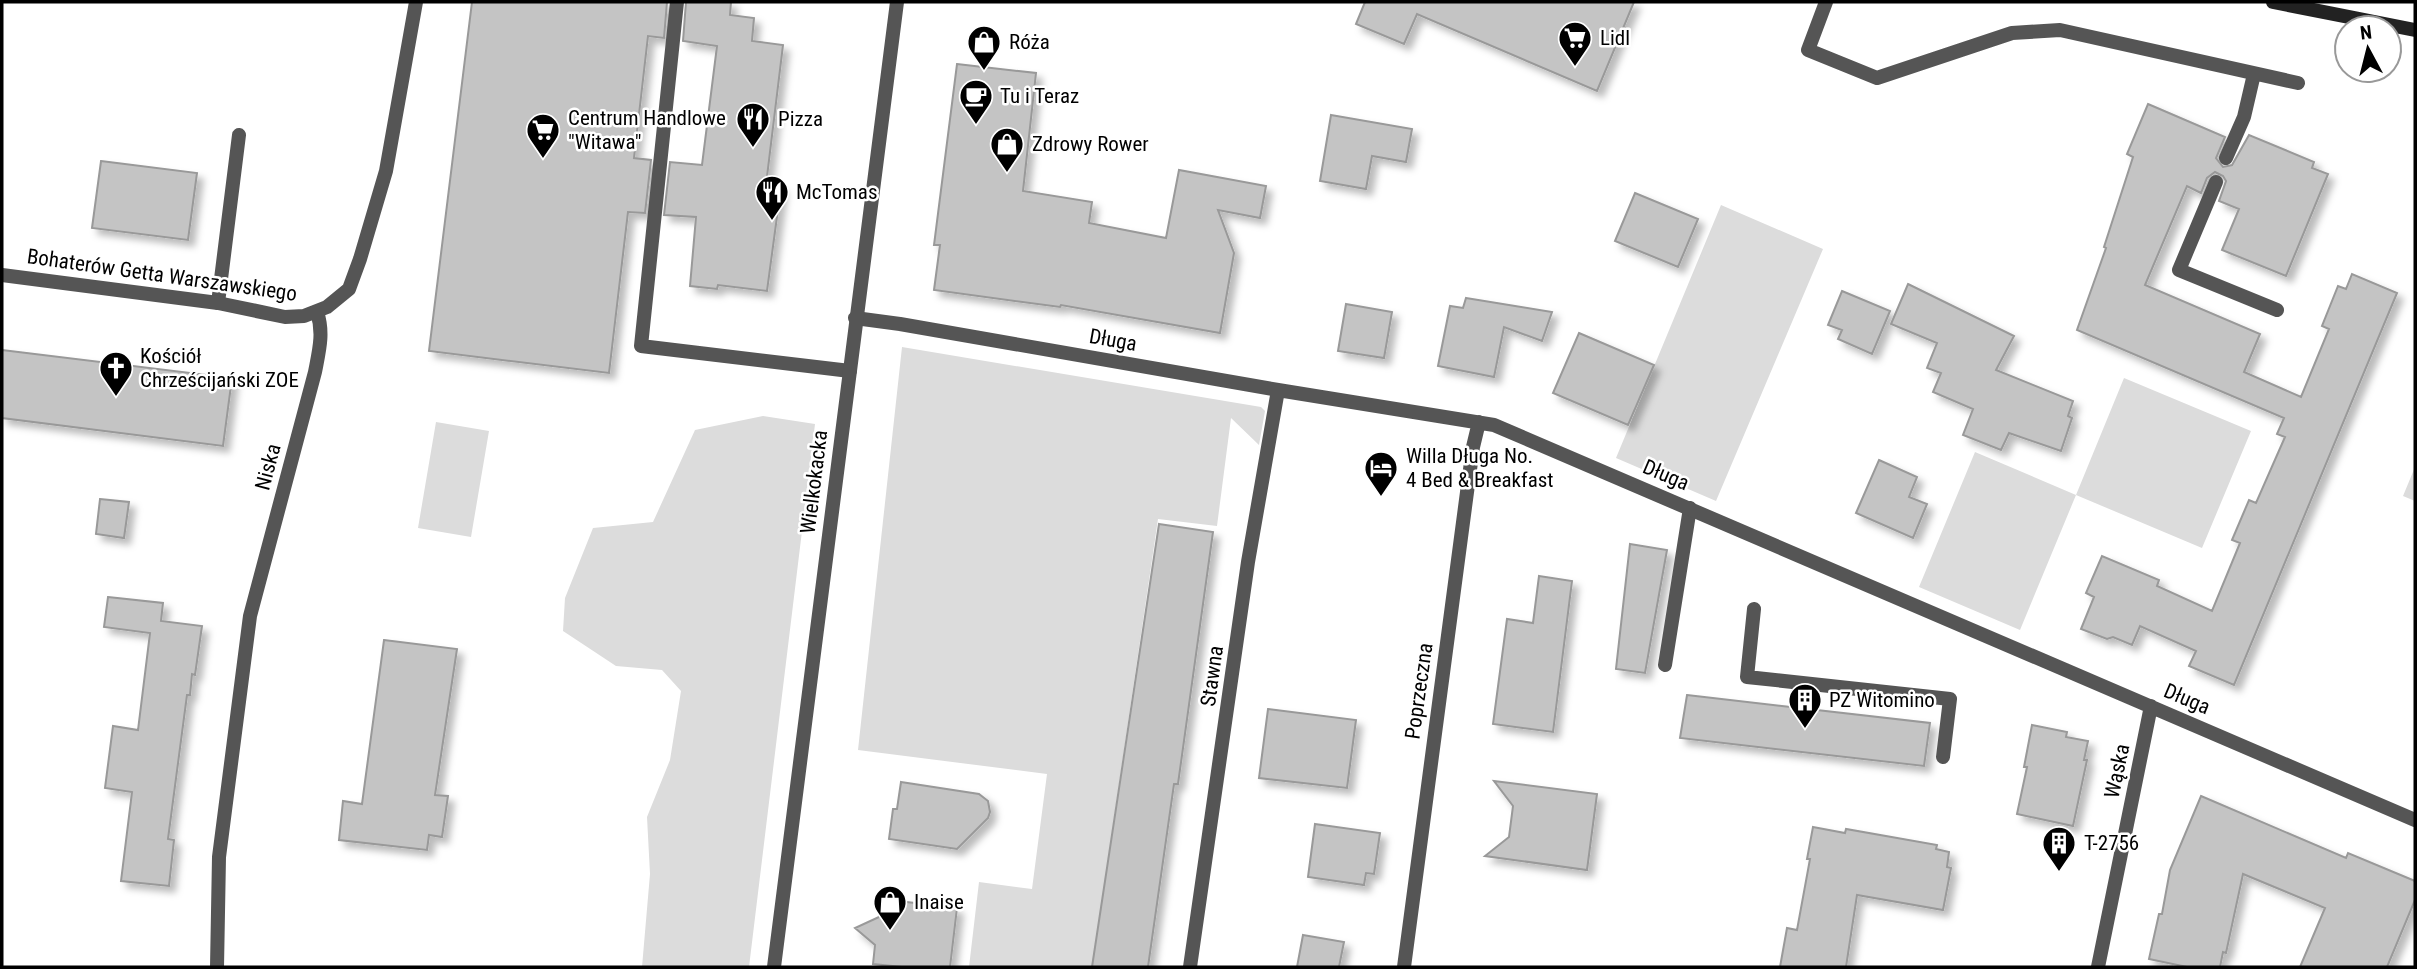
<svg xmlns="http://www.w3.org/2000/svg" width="2417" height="969" viewBox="0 0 2417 969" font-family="'Roboto Condensed',sans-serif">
<defs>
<filter id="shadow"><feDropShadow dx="6" dy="6" stdDeviation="3.5" flood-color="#0004"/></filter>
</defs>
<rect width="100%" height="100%" fill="#fff"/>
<path fill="#dcdcdc" d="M1721,205L1823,249L1716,501L1616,458Z
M902,347L1261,407L1265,411L1259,445L1231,418L1217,526L1158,519L1092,967H969L979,882L1032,889L1047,774L858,750Z
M2124,378L2251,431L2202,548L2076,495L2020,630L1919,587L1975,452L2076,495Z
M763,416L815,424L749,967H642L650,874L647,817L670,760L681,691L662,670L616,666L563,631L565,598L593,528L653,522L695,430Z
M436,422L489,431L471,537L418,528Z
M2415,467V501L2403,496Z"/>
<path fill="#c4c4c4" stroke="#999" stroke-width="2" filter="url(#shadow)" d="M472,2H667L664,38L648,36L634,158L651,160L645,213L628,212L609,373L429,351Z
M686,2H731L730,15L754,18L752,41L783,45L766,185L781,187L767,291L718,285L717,289L690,286L696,217L664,215L670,162L702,165L717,46L683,41Z
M1365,2H1634L1597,91L1417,14L1404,44L1356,24Z
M957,64L1036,73L1023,191L1092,202L1089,223L1166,238L1179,170L1266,186L1260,218L1218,210L1234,253L1220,333L1061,305L1060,307L934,290L940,245H934Z
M2148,104L2225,137L2216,158L2223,167L2232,165L2249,135L2314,162L2312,168L2328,174L2286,276L2222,250L2239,209L2219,201L2226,181L2223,176L2215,172L2207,178L2201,193L2187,186L2145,285L2260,334L2244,372L2301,397L2329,329L2322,326L2338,286L2346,289L2352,274L2397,293L2234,685L2189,666L2196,651L2140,626L2132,645L2113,637L2107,639L2081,629L2094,597L2086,593L2102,556L2159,580L2157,586L2212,611L2240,543L2232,540L2249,500L2256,503L2285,437L2277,434L2284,418L2077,330L2106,248L2104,247L2133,157L2127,154Z
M1331,115L1412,129L1406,162L1372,156L1366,189L1320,181Z
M101,161L197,173L188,240L92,228Z
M1635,193L1698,219L1678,267L1615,241Z
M1908,284L2014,336L1996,370L2073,401L2068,416L2072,418L2061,451L2009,433L2001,450L1963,435L1973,409L1933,392L1941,373L1927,368L1937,343L1891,324Z
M1842,291L1890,311L1872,354L1838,339L1842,330L1828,325Z
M1466,298L1552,312L1542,341L1504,327L1494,377L1438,366L1450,306L1463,308Z
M1346,304L1392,312L1384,358L1338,351Z
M1579,333L1654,365L1628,425L1553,393Z
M2,350L232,378L223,446L2,418Z
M1879,460L1917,477L1909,497L1927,504L1913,538L1856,513Z
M100,499L129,502L124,538L96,534Z
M1159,524L1213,532L1178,784H1174L1148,967H1092Z
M1630,544L1667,550L1645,673L1616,669Z
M1539,576L1572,581L1553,732L1493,724L1507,619L1533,623Z
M108,597L163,603L161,621L202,626L195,675L192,674L190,695H187L168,839L174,840L169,886L121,881L132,792L105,788L113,726L138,730L150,633L104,627Z
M384,640L457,649L435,795L448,796L442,837L429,835L427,850L339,840L343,801L362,804Z
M1687,695L1930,723L1924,766L1680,738Z
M1268,709L1356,720L1347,788L1259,778Z
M2032,725L2067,732L2066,737L2088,741L2084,760H2087L2073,826L2017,814L2027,767H2024Z
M1494,781L1597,794L1587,870L1485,856L1509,837L1513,806Z
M901,782L979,794L988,801L990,812L988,818L957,849L889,839L893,809H897Z
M2201,796L2346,858L2348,853L2415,881V900L2387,967H2300L2325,908L2243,874L2226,953L2223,952L2220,967H2187L2149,959L2159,914H2162L2170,870Z
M1315,824L1380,833L1374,874L1366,873L1364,885L1308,877Z
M1813,827L1845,833L1846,829L1937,845L1936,849L1949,852L1947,867L1951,868L1943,910L1857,895L1846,967H1780L1787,928L1797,930L1810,859H1807Z
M881,899L957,908L950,967H902L873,964L875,945L855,928L879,917Z
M1303,935L1344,942L1339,967H1297Z"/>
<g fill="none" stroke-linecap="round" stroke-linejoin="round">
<path stroke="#555" stroke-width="14" d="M677,2L641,346L850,371
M1826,2L1808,50L1877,78L2012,33L2060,30L2298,83
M2226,158L2244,117L2254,74
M2216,182L2179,270L2277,310
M218,303L239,135
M1754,609L1747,677L1950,699L1943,757
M1665,665L1690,508"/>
<path stroke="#555" stroke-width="14" d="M2,275L218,303L285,317L304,316L327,307L349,289L360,259L386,171L416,2
M855,318L900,324L1278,390L1494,425L2415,820
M217,967L219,857L250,616L315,372C319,351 324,333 317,312
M1190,967L1248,562L1278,390
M1404,967L1473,447L1479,422
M2098,967L2151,706"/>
<path stroke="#555" stroke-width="14" d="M774,967L897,2"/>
<path stroke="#222" stroke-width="14" d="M2273,2L2415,30"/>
</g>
<defs>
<symbol id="supermarket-pin" viewBox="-11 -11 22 30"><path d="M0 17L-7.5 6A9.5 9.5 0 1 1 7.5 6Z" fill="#000" stroke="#fff"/><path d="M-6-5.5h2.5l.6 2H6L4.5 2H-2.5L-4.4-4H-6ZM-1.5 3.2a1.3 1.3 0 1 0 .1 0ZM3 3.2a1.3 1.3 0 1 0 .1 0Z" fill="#fff"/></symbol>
<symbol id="shop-pin" viewBox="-11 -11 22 30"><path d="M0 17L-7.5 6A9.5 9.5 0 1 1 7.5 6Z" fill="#000" stroke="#fff"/><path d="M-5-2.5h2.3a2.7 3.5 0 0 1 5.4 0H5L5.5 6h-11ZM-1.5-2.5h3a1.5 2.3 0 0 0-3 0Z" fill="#fff"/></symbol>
<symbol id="cafe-pin" viewBox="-11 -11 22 30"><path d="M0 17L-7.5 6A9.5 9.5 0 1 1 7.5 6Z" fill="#000" stroke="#fff"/><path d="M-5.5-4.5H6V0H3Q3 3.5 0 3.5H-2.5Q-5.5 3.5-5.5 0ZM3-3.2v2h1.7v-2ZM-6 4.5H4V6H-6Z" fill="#fff"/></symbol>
<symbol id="restaurant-pin" viewBox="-11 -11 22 30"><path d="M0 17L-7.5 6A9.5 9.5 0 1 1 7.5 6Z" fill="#000" stroke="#fff"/><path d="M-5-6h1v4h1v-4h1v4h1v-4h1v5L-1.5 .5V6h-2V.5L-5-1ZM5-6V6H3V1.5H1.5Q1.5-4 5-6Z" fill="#fff"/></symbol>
<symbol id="church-pin" viewBox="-11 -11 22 30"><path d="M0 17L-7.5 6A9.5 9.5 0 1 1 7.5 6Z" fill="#000" stroke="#fff"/><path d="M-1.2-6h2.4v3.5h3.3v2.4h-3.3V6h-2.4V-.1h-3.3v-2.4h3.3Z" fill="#fff"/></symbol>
<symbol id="hotel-pin" viewBox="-11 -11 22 30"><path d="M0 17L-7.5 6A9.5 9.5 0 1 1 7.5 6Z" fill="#000" stroke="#fff"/><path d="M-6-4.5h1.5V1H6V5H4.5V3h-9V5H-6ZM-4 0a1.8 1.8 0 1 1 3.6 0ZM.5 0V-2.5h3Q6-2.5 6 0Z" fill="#fff"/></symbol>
<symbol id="building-pin" viewBox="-11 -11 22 30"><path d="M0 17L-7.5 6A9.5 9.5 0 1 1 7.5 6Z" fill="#000" stroke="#fff"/><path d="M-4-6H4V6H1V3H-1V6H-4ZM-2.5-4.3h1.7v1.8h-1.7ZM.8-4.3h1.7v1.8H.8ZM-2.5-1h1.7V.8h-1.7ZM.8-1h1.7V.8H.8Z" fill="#fff"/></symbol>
</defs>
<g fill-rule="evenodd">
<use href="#supermarket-pin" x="1556" y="19" width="38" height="52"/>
<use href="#shop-pin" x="965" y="23" width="38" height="52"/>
<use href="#cafe-pin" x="957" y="77" width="38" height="52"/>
<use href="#restaurant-pin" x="734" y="100" width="38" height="52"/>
<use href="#supermarket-pin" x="524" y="111" width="38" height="52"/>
<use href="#shop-pin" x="988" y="125" width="38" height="52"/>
<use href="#restaurant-pin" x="753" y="173" width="38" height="52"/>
<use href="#church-pin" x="97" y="349" width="38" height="52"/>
<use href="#hotel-pin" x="1362" y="449" width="38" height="52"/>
<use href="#building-pin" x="1786" y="681" width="38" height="52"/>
<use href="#building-pin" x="2040" y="824" width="38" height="52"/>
<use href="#shop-pin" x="871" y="883" width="38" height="52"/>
</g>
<g text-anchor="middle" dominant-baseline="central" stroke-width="5" stroke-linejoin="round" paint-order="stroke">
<g font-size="21" fill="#000" stroke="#fff" text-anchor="start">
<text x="1600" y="38">Lidl</text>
<text x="1009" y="42">Róża</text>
<text x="1000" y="96">Tu i Teraz</text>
<text x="568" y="118">Centrum Handlowe<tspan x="568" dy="24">"Witawa"</tspan></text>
<text x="778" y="119">Pizza</text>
<text x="1032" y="144">Zdrowy Rower</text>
<text x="796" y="192">McTomas</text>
<text x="140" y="356">Kościół<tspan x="140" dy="24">Chrześcijański ZOE</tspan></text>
<text x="1406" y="456">Willa Długa No.<tspan x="1406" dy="24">4 Bed &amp; Breakfast</tspan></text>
<text x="1829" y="700">PZ Witomino</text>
<text x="2084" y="843">T-2756</text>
<text x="914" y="902">Inaise</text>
</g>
<g font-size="21" fill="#000" stroke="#fff">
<text transform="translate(162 275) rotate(8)">Bohaterów Getta Warszawskiego</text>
<text transform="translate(1113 340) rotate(10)">Długa</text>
<text transform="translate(268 467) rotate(-75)">Niska</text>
<text transform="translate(1666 475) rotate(23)">Długa</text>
<text transform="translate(814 482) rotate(-83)">Wielkokacka</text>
<text transform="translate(1212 676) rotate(-82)">Stawna</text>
<text transform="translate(1419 691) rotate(-82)">Poprzeczna</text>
<text transform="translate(2187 699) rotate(23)">Długa</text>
<text transform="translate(2117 771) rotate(-78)">Wąska</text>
</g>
</g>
<rect width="2417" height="969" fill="none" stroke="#000000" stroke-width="7"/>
<g transform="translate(2368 49) rotate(353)"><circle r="33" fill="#ffffff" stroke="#999999" stroke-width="2"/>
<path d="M0-5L12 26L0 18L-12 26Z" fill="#000000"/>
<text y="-10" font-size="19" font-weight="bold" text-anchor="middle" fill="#000000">N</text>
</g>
</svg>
